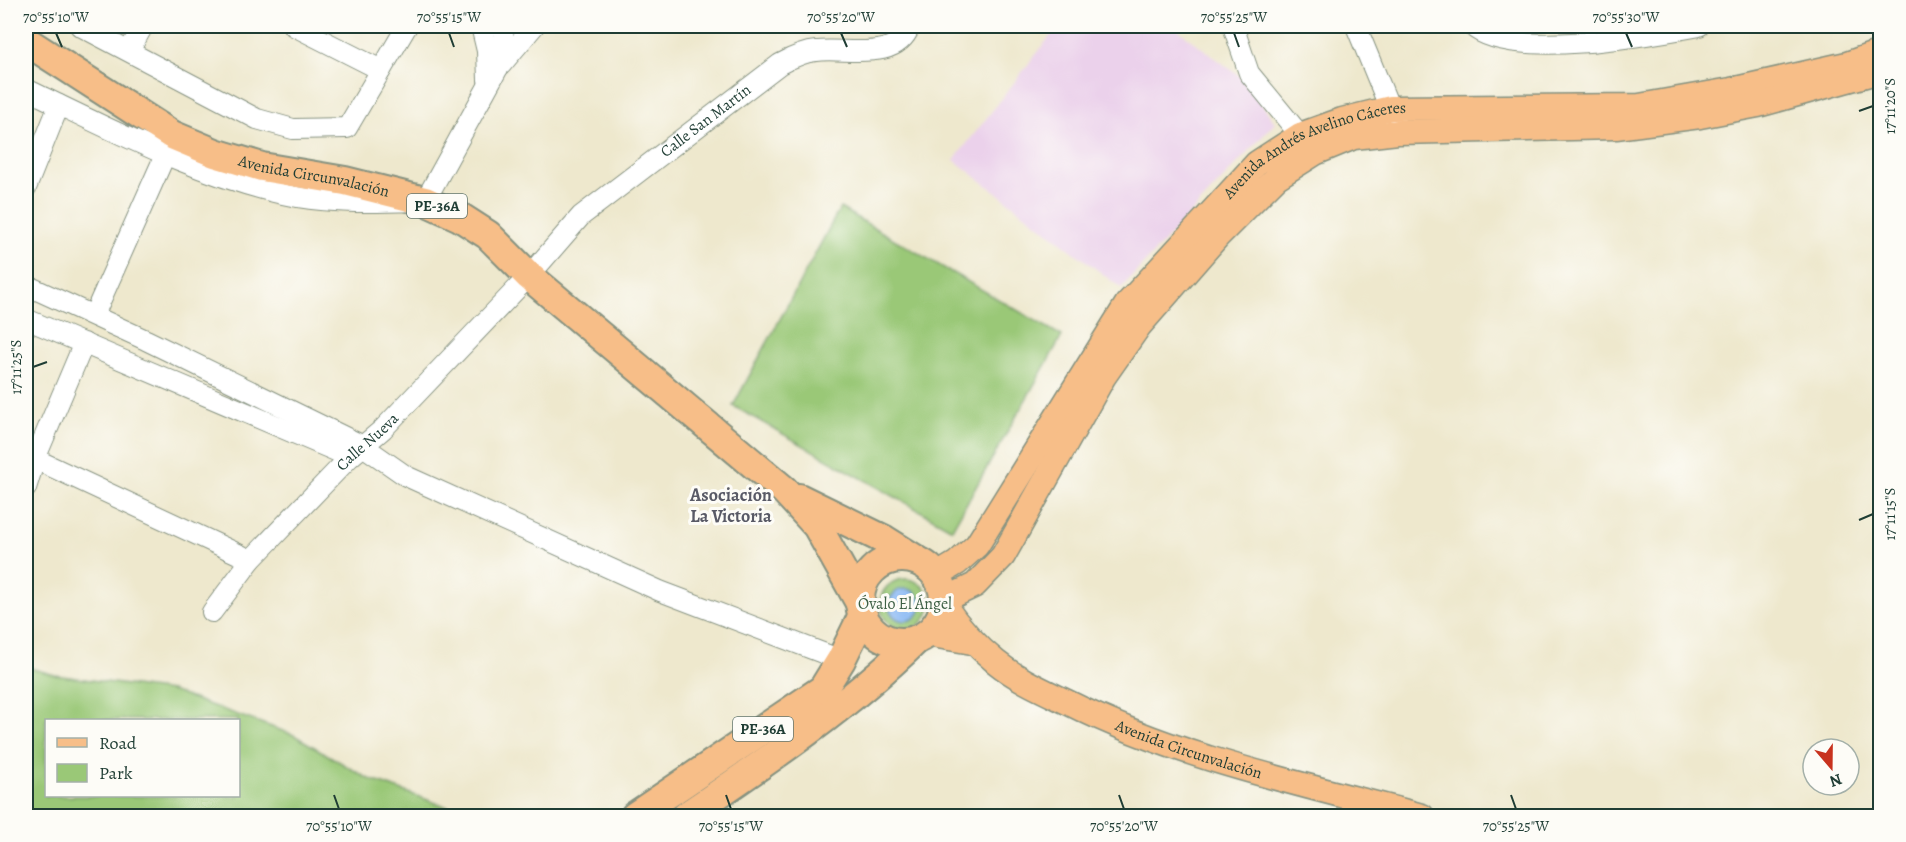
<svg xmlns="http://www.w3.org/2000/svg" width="1906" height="842" viewBox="0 0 1906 842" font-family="Alegreya,serif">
<rect width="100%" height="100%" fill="#fdfcf7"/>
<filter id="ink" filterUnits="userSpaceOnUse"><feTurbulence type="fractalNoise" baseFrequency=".0167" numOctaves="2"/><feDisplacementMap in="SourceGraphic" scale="12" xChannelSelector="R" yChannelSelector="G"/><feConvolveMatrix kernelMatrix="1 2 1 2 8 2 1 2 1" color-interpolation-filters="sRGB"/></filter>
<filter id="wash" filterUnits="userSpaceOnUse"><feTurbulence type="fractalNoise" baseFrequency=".008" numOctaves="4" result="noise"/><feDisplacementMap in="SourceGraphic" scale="24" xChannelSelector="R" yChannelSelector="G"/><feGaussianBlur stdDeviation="1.35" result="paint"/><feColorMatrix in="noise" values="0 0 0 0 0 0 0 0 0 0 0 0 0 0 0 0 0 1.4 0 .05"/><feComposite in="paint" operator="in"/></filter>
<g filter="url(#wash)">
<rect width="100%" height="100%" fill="#eee8cd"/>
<path fill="#ebd1eb" d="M1058,26H1173L1246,81L1275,123L1121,288L954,160Z"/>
<path fill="#9ac877" stroke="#5c8256" stroke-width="1.5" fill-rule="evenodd" d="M840,208L1062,336L952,529L733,406Z
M880 604a25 25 0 1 1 50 0a25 25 0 1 1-50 0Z
M26,667L55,675L171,691L294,735L367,778L472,816H26ZM46,720H238V796H46Z"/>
<path fill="#88b8f4" stroke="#547a94" stroke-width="1.5" d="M889 605a16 16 0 1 1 32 0a16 16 0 1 1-32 0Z"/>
</g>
<g filter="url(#ink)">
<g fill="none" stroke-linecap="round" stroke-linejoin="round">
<defs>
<g id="minor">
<path d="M80,26L257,119L293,129L347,128L407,26"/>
<path d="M294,26L381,70"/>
<path d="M481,26L487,51L488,80"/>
<path d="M1233,26L1249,73L1300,135"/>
<path d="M1356,26L1395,121"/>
<path d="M1472,26C1509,61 1650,35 1699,26"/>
<path d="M129,51L143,26"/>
<path d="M501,65L534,26"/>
<path d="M26,89C110,129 206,180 297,197C339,204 383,202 425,201L498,68L504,40L502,26"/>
<path d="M26,188L59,105"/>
<path d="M26,285L146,340L363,446L406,476L660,591L841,660"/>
<path d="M94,315L166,153"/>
<path d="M26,319L350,457"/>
<path d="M35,459L251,560"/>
<path d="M26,488L35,459L84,343"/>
<path id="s1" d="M212,612L251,560L350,457L383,429L529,276L581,216L780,64C791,58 803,52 816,51C846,47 896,63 910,26"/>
</g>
<g id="major">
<path id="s2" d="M937,575L957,563L977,545L1127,304L1257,163L1300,135L1342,120L1391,108L1639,106L1731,90L1847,64L1880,52"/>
<path d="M944,600L975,585L1003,556L1104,376L1139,326L1217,237L1277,177L1315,153L1354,137L1398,132L1616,127L1700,116L1758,105L1880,71"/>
<path id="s3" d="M944,605C959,627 975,645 996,662C1017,679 1042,690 1067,702C1178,758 1302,784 1422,816"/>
<path d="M926,634L972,642"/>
</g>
<g id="highway">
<path id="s4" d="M26,41L172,135L215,153L262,167L345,181L425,201L460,217L488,235L529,276L784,490L817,526L860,603"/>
<path d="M799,498L885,540L917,560"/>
<circle cx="902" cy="600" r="42"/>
<path d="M635,816L823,689L841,660L863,615"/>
<path d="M686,816C766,762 848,707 917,639"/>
</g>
</defs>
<use href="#minor" stroke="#869280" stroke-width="22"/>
<use href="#major" stroke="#869280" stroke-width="27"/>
<use href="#highway" stroke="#869280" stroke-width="32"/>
<use href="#minor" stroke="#fff" stroke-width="20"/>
<use href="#major" stroke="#f7be88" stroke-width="24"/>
<use href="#highway" stroke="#f7be88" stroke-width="28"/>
</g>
</g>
<path fill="none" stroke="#1f3d34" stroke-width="2" d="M56,33L62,47M449,33L454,47M841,33L847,47M1234,33L1239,47M1626,33L1632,47M1859,111L1873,106M33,367L47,362M1859,520L1873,514M334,795L339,809M726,795L731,809M1119,795L1124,809M1511,795L1516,809"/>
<g text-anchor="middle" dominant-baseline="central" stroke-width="6" stroke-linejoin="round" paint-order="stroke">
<g fill="#fdfcf7" stroke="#62766e" stroke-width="1.5">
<rect x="407" y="194" width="60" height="24" rx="4.5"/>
<rect x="733" y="717" width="60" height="24" rx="4.5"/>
</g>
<g font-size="15" font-weight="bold" fill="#1f3d34">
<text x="437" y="206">PE-36A</text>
<text x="763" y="729">PE-36A</text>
</g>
<g font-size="16" fill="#1f3d34" stroke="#fdfcf7">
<text stroke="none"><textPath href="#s1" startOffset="699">Calle San Martín</textPath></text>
<text stroke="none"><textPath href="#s2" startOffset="584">Avenida Andrés Avelino Cáceres</textPath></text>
<text stroke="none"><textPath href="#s4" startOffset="322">Avenida Circunvalación</textPath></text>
<text stroke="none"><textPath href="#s1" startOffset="231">Calle Nueva</textPath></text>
<text stroke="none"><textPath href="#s3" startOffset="290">Avenida Circunvalación</textPath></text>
</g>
<g font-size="16" fill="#3e6045" stroke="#fdfcf7">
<text x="905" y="604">Óvalo El Ángel</text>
</g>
<g font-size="18" font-weight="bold" fill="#595a66" stroke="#fdfcf7">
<text x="731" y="495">Asociación<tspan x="731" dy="21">La Victoria</tspan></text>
</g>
</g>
<rect width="1906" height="842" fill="none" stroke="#fdfcf7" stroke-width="66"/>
<rect x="45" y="719" width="195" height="78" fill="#fdfcf7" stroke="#a4b0a9" stroke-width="1.5"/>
<rect x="57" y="738" width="30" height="9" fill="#f7be88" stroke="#a4b0a9" stroke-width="1.5"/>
<text x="99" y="749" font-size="18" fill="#1f3d34">Road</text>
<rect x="57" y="764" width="30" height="18" fill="#9ac877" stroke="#a4b0a9" stroke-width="1.5"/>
<text x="99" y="779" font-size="18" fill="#1f3d34">Park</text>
<g transform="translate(1831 767) rotate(160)"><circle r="28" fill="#fdfcf7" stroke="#a4b0a9" stroke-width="1.5"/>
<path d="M0-4.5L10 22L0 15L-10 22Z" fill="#c8321e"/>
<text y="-9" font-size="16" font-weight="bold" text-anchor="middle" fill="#1f3d34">N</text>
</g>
<rect x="33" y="33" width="1840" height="776" fill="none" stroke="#1f3d34" stroke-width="2"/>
<g font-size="15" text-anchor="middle" fill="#1f3d34">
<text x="56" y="22">70°55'10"W</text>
<text x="449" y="22">70°55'15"W</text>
<text x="841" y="22">70°55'20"W</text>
<text x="1234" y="22">70°55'25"W</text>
<text x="1626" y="22">70°55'30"W</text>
<text transform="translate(1890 106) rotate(-90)" y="5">17°11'20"S</text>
<text transform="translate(16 367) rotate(-90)" y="5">17°11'25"S</text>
<text transform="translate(1890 514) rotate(-90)" y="5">17°11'15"S</text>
<text x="339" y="831">70°55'10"W</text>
<text x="731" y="831">70°55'15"W</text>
<text x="1124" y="831">70°55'20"W</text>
<text x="1516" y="831">70°55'25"W</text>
</g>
</svg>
